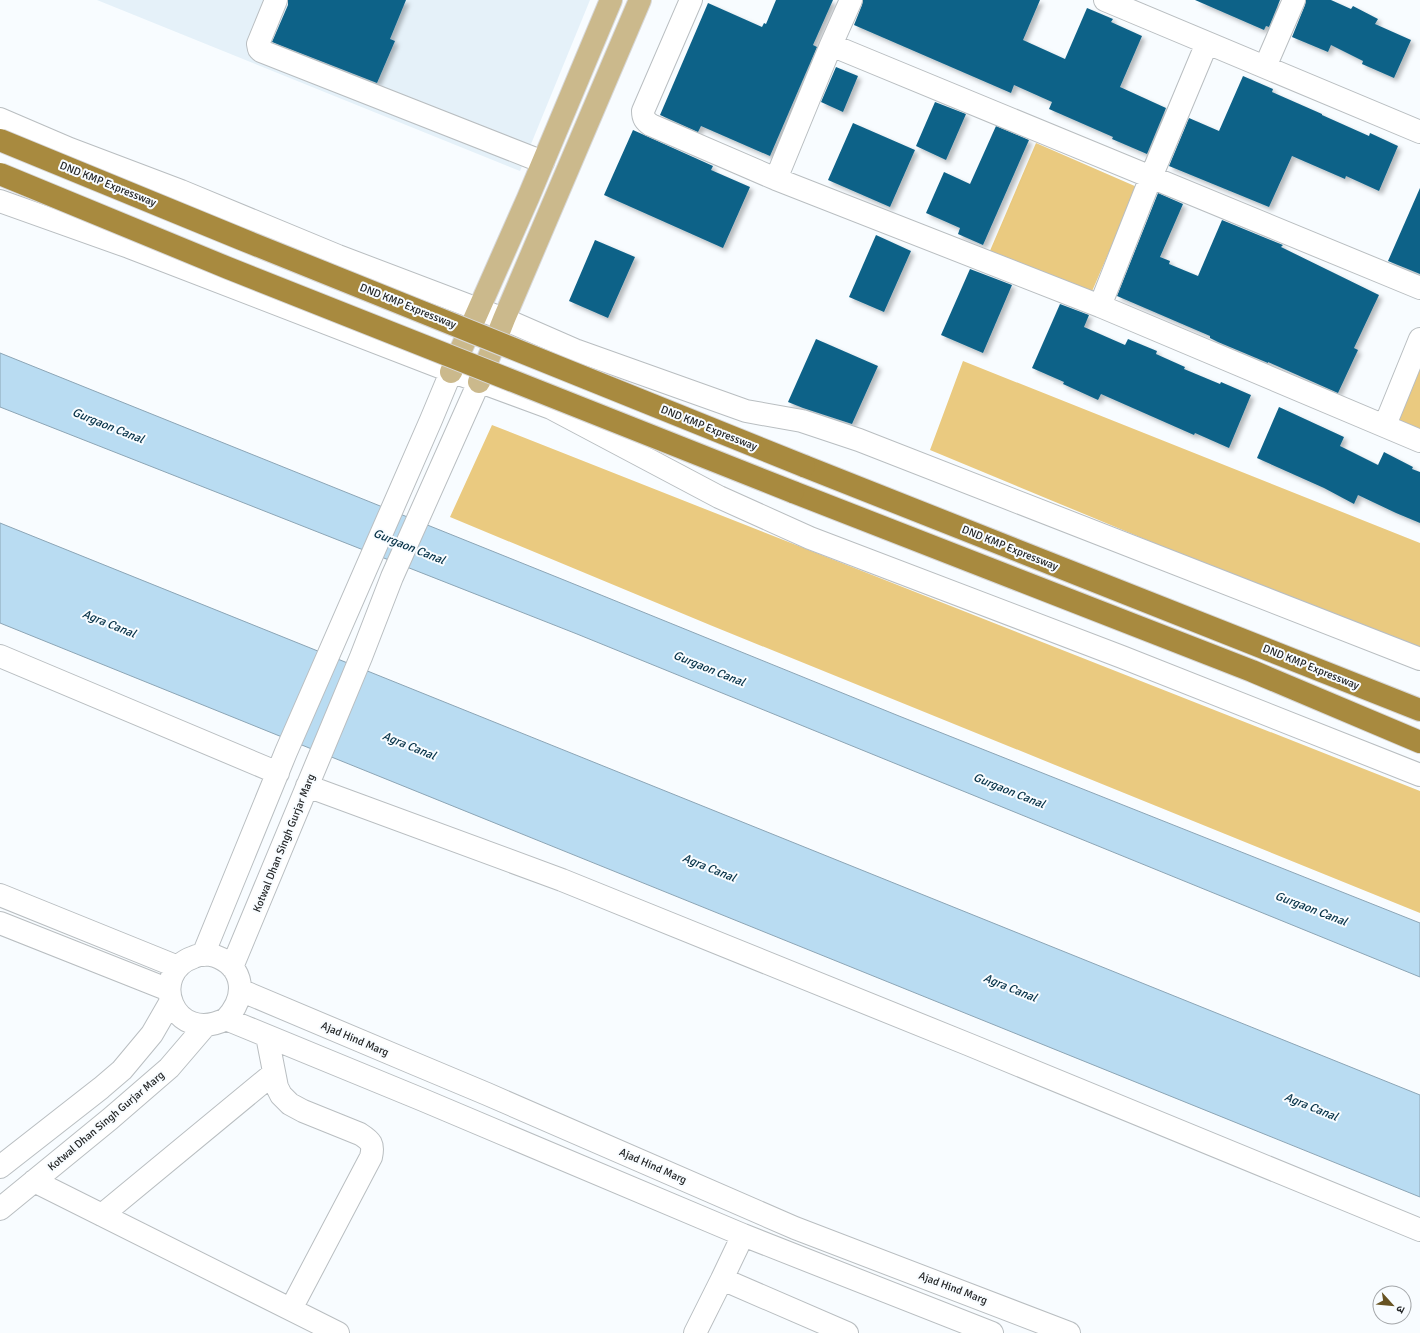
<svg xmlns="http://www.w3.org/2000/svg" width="1420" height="1333" viewBox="0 0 1420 1333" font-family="Signika,'Noto Sans Devanagari',sans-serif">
<defs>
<filter id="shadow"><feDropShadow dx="3.5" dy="3.5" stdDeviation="2" flood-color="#0004"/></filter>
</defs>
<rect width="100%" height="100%" fill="#f8fcff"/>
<path fill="#e5f1f9" d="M97,0H590L520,171Z"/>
<path fill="#eaca80" d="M1036,143L1137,187L1090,296L989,253Z
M963,361L1420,543V649L1342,621L930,450Z
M1420,365V439L1394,429Z
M492,425L1420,791V913L710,625L450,517Z"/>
<path fill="#b9dcf2" stroke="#8ca5b5" d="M0,353L564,580L899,716L1420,923V977L577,634L0,407Z
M0,523L1420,1095V1197L0,623Z"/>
<path fill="#0f6288" filter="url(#shadow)" d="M288,0H406L390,39L395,41L377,83L272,42L288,5Z
M776,0H833L813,45L817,47L770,156L701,126L698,132L660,115L708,3L762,27L764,23L766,24Z
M863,0H1040L1023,40L1065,59L1087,8L1113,19L1111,22L1142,36L1120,87L1166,108L1147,154L1112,139L1113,137L1049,109L1052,102L1014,85L1011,93L854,25L862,5Z
M1195,0H1280L1269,27L1266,26L1264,30Z
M1306,0H1331L1351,9L1353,6L1378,19L1375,24L1411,40L1394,78L1362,64L1363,61L1331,45L1328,52L1292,37L1305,5Z
M836,67L858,76L843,112L821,102Z
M1243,76L1273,89L1272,92L1322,114V115L1369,136L1370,133L1398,146L1379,191L1346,176L1345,179L1292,156L1269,207L1169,166L1189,118L1219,131Z
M935,102L966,114L946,160L916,146Z
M853,123L915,150L890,207L828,180Z
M996,126L1029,140L983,245L958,234L960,228L926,213L944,172L970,184Z
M633,130L713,166L711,170L750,187L723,248L604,195Z
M1420,188V274L1388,261Z
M1158,193L1183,204L1160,257L1170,261L1169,264L1198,276L1222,220L1283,245L1281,247L1379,295L1354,348L1358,350L1338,393L1268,362V363L1218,342L1210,338V336L1117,296Z
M876,235L911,251L884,312L849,297Z
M595,240L635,257L608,318L569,301Z
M970,269L1012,285L983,353L941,335Z
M1060,304L1089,315L1084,327L1125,345L1128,339L1157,351L1156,354L1185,367L1184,369L1220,384L1221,382L1251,395L1229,448L1195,433L1194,435L1101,394L1098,400L1063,384L1064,382L1032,368Z
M816,339L878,366L852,424L803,408L788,402Z
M1279,407L1344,437L1340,446L1378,465L1384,452L1413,467L1412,469L1420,472V523L1396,513L1358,495L1354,504L1324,488L1257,458Z"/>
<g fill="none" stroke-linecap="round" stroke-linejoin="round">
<defs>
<path id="minor" d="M276,0L258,44L259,49L261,51L543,162
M691,0L643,111C643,118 645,121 651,125L776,179L1100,306L1420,441
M1105,0L1420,132
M831,45L1420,288
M1265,67L1294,0
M0,119L70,149L181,191L338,256L504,319L575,350L746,411L802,421L859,440L1420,659
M776,179L831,45L851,0
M0,201L129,247L440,367L551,408L719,497L810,538L1122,657L1420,775
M1100,306L1151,177L1207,43
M1385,425L1420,339
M0,656L278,773
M307,786L562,880L970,1045L1420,1230
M0,895L178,967
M0,923L169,990
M203,955L286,752L431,420L451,372
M232,967L361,657L392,577L479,382
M240,990L413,1063L487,1094L795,1228L1069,1333
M226,1019C247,997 245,967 215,956C208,954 200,954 194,957C147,973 173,1046 226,1019L423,1100L743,1235L992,1333
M267,1036L277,1087L281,1095L290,1104L303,1111L360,1134C371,1141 374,1144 371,1157L291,1309
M0,1167L101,1088L122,1070L152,1034L171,1001
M34,1181L338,1333
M0,1209L110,1119L169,1068L205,1026
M102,1215L274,1073
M722,1279L743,1235
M695,1333L722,1279L847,1333"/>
<path id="major" d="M451,372L528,198L611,0
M479,382L504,319L640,0"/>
<path id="highway" d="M804,466L1420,710
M793,492L1252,671L1420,742"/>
</defs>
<use href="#minor" stroke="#b9bec1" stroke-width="24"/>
<use href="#major" stroke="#d8d8d8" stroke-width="24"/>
<use href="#highway" stroke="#d8d8d8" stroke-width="24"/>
<use href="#minor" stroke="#fff" stroke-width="22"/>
<use href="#major" stroke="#cbb98c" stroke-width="22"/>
<use href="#highway" stroke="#a88a3f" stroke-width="22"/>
<defs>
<path id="highway-bridge" d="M0,140L241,239L804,466
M0,174L228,268L793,492"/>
</defs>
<use href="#highway-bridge" stroke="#d8d8d8" stroke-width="24" stroke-linecap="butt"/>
<use href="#highway-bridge" stroke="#a88a3f" stroke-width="22"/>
</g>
<g text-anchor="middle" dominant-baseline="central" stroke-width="4" stroke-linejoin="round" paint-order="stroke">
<g font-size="11" fill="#242627" stroke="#f8fcff">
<text transform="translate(108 184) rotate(22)">DND KMP Expressway</text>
<text transform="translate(408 306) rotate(22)">DND KMP Expressway</text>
<text transform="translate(709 428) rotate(22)">DND KMP Expressway</text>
<text transform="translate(1010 548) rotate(22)">DND KMP Expressway</text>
<text transform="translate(1311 667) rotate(22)">DND KMP Expressway</text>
<text transform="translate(284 843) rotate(-68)">Kotwal Dhan Singh Gurjar Marg</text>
<text transform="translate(355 1039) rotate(23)">Ajad Hind Marg</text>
<text transform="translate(106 1121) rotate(-40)">Kotwal Dhan Singh Gurjar Marg</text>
<text transform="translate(653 1166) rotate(24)">Ajad Hind Marg</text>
<text transform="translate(953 1288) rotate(21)">Ajad Hind Marg</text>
</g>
<g font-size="12" font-style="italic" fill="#053147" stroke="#f8fcff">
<text transform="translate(108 426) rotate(22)">Gurgaon Canal</text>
<text transform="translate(409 547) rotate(22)">Gurgaon Canal</text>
<text transform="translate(109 624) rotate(22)">Agra Canal</text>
<text transform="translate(709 669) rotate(22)">Gurgaon Canal</text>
<text transform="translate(409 746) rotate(22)">Agra Canal</text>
<text transform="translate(1009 791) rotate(22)">Gurgaon Canal</text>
<text transform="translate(709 868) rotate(22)">Agra Canal</text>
<text transform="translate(1311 909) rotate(21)">Gurgaon Canal</text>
<text transform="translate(1010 988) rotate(22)">Agra Canal</text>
<text transform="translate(1311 1107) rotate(22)">Agra Canal</text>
</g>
</g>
<g transform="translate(1392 1305) rotate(117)"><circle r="19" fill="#f8fcff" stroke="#a3a6a9"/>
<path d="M0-3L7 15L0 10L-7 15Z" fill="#675322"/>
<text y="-6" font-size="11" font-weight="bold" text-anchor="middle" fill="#242627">उ</text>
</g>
</svg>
